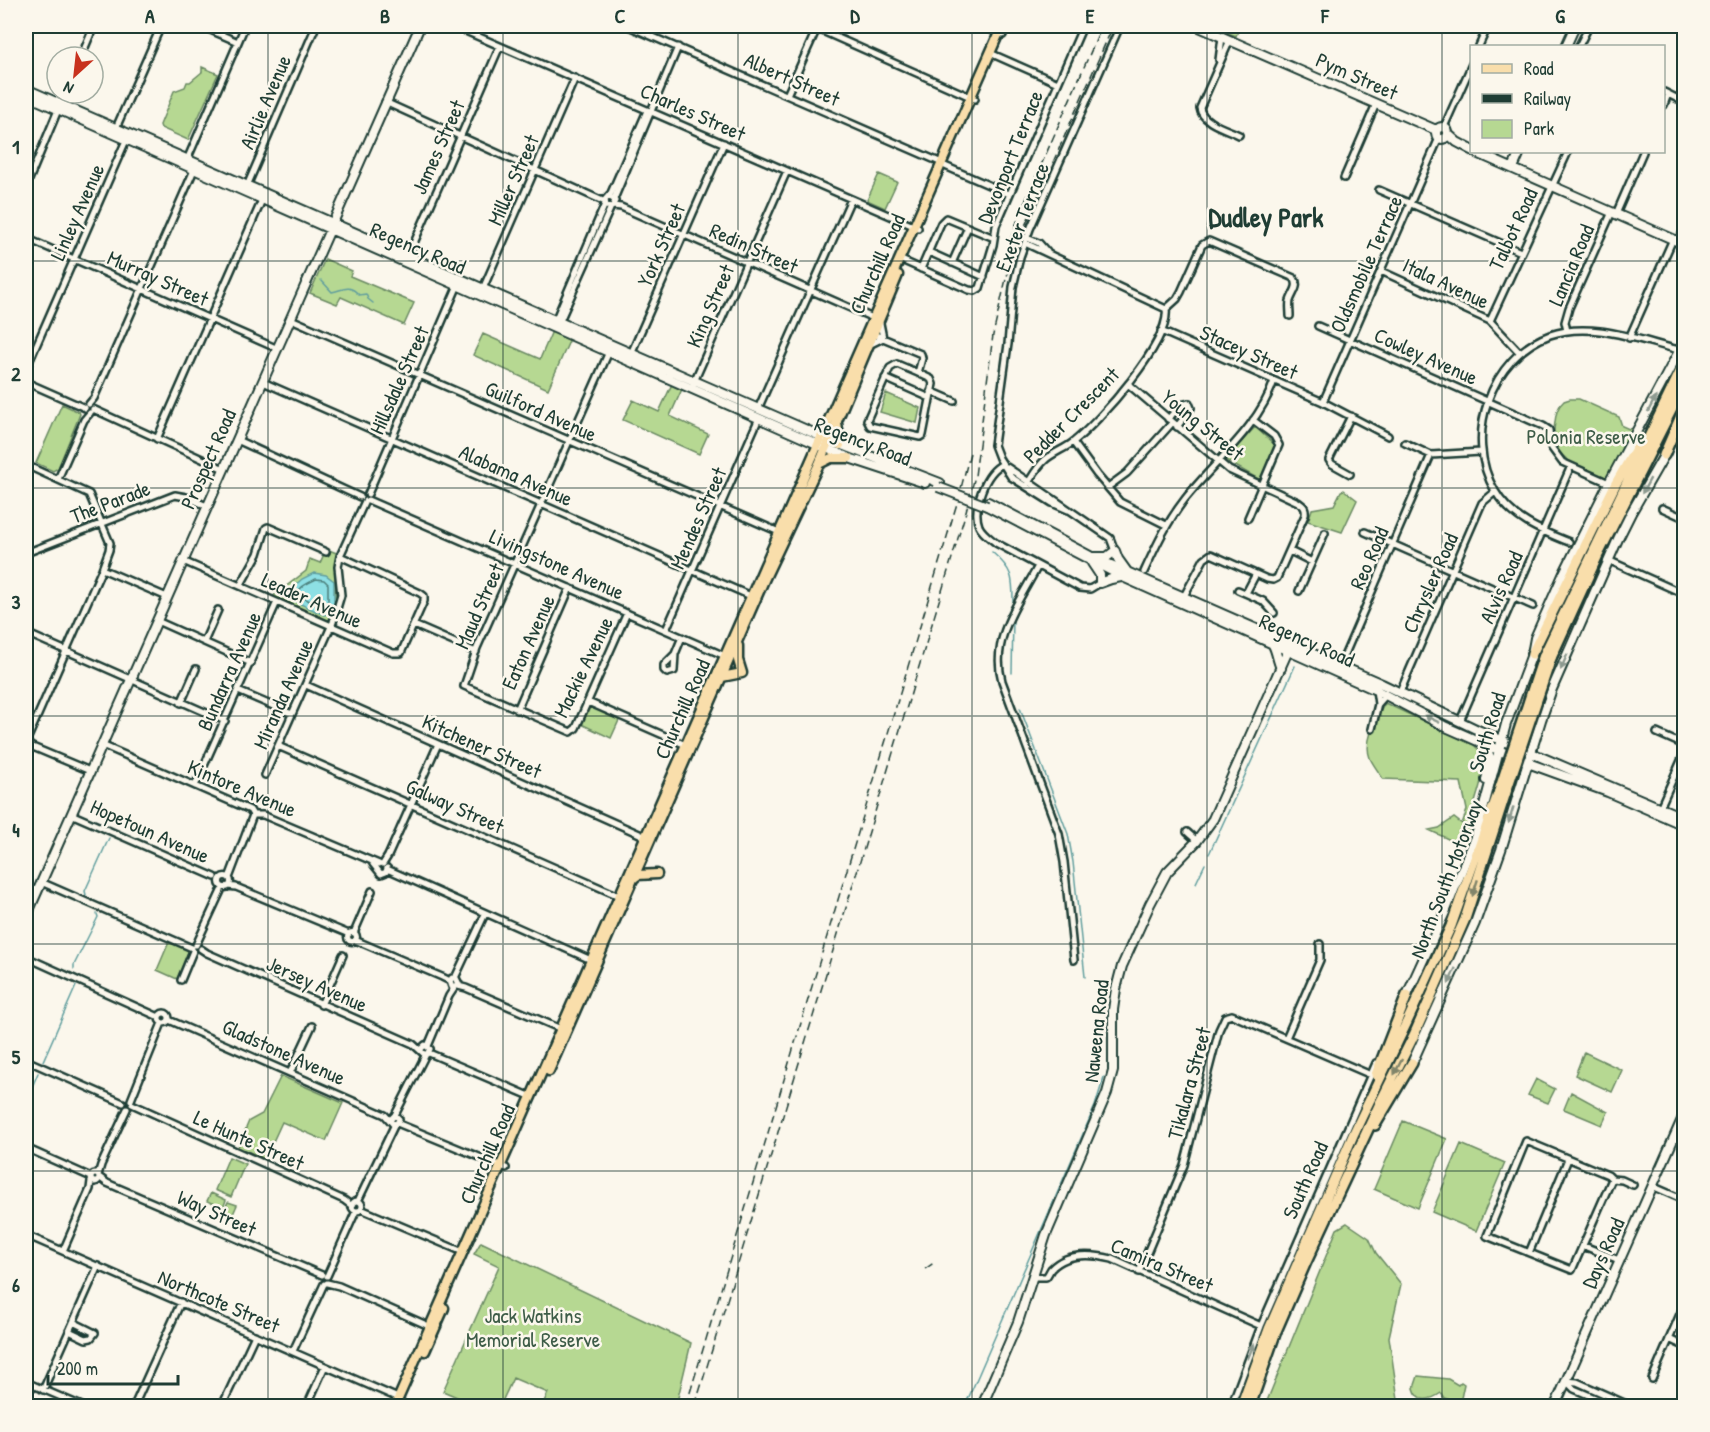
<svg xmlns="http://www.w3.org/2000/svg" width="1710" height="1432" viewBox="0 0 1710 1432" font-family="'Patrick Hand',sans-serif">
<rect width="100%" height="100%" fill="#fbf7ec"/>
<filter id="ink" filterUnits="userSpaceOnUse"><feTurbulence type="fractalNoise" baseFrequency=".0167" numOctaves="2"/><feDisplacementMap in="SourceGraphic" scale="12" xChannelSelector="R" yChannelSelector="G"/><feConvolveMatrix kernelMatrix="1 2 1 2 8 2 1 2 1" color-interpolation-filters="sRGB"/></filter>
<g filter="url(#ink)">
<path fill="#b6d892" stroke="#6a8a63" stroke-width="1.5" d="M1211,26H1240L1236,36Z
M202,67L218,74L188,140L161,128L160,125L174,91L185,87L187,82H190L202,72Z
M879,174L897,182L885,208L867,200Z
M325,259L352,271L350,276L414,303L404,325L341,297L337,304L310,293Z
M552,331L570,339L548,389L473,355L483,334L540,359Z
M672,384L682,389L670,416L708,434L699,454L623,420L633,400L659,412Z
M886,393L920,408L917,423L880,412Z
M1570,399H1579L1619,417L1622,426L1629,429L1635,428L1607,478C1578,465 1548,461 1555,422C1556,414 1557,407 1564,401Z
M62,404L79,412L80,414L58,468L53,471L36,463Z
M1255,427L1275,445L1260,480L1225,460Z
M1344,490L1357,500L1342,532L1308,521L1312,509L1334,505L1341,491Z
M329,550L339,554C330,576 342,600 329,621L272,597L306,571L310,559L320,563L324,554L327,555Z
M588,703L620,718L611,738L579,723Z
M1385,703L1474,745L1481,752C1488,773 1475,798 1470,819C1469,828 1470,839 1465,847L1429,830L1439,828L1454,818L1462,824L1467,810L1461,782L1383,779C1379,772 1373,765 1370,758C1363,741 1377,718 1385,703Z
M169,942L189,950L177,979L157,970Z
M1584,1052L1622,1070L1612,1092L1575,1075Z
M281,1076L343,1103L326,1141L282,1122L265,1159L238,1147L249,1121L262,1114Z
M1536,1079L1555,1089L1548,1103L1528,1095Z
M1571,1092L1608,1112L1602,1125L1564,1109Z
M1403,1121L1447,1139L1418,1208L1374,1189Z
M1461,1144L1505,1163L1476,1231L1432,1212Z
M229,1157L245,1164L231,1197L215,1190Z
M211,1193L226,1200L223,1208L207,1201Z
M228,1202L237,1205L229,1223L220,1219Z
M1347,1223L1369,1238L1376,1253L1401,1284L1389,1337L1399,1406H1265L1337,1229Z
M481,1242L691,1343L676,1406H542L548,1393L513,1378L500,1406H478L443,1391L499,1266L474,1254Z
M1418,1376L1448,1379L1458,1385L1461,1382L1464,1384L1460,1403H1453L1451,1400L1444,1398L1441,1393C1431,1400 1418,1404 1414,1388Z"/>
<path fill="#8ddfe4" stroke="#619e9e" stroke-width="1.5" d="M314,573L326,575L334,581V603L331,613L324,615L292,600L290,590L302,579Z"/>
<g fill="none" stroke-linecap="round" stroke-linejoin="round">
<path stroke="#4b7e7a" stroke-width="1.5" d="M316,579L324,580L328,584V602L325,608L297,595C299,586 309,583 316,579Z"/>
<path stroke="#619e9e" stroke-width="1.5" d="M321,280L332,292C343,290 349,283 359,295L366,294L368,299L373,303
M992,552C1014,571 1013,578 1013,606
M1012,673L1013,617
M1020,708L1068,834L1073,862L1085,977
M1209,854L1295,666
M1196,883L1205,864
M86,895L85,891L109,838
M74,969V965L98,917L97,914
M43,1061L76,986
M26,1101L38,1073
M965,1406L1095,1106L1104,1077"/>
<defs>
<path id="street" d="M201,26L238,42
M454,26L918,228
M628,26L942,163
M811,26L975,99
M982,26L1003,35
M1682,26L1684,27
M26,31L28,26
M1230,40L1200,108C1202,123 1227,129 1239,135
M1479,46L1488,26
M1579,46L1589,26
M990,53L1058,83
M81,57L94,26
M1219,60L1222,37
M1664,92L1684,102
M787,95L818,26
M385,102L605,202
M60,104L65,93
M1664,105L1668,94
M1444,127L1472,64
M116,128L161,26
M187,160L245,26
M945,166L1009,194
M1344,178L1376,104
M247,186L316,26
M26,187L58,110
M1379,190L1521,252
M608,197L612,198L615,201L612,207L606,206L605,200L611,193L646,113L650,111
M614,199L678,47
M613,206L621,207L873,318
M1616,214L1643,152
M26,238L278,349
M1027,238L1039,243L1047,252
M1679,242L1684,229
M1025,243L1166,309
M929,252L984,277
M407,259L500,46
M899,259L969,290L975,291L980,288L993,245L996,226L1083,26
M952,263L968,227
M921,269L941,223L946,218L994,238
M1381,271L1490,321L1520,353
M482,291L575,78
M1166,309L1177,299L1181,292L1202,245L1209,241L1294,278C1300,286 1293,292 1290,301C1289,305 1290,311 1290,316
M291,319L779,532
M555,321L605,204
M1490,321L1568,152
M559,323L611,207
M1318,326L1543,426L1549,430L1551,447L1562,462L1609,483
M1161,331L1323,402L1388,436
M1567,331L1565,322L1569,308L1612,212
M871,333L921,354L922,358L918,373L931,379L933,384L923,435L920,437L870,426L867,420L890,368L897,364L918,373
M1629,338L1673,239
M871,344L883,338L880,323
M612,345L477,648L464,686L571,732L576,728L627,613
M630,356L724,143
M26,369L127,138
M885,378L930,398
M26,382L85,408
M263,382L753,597
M693,384L787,171
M1128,384L1229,470L1298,502C1304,506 1306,508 1305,515L1277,578L1273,580L1267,579L1211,554L1204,559L1183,598
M931,391L954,401
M1323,402L1439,138
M89,404L94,398L194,170
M93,409L224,469
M758,409L851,199
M1168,419L1181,405L1189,403L1191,408L1177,427
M157,439L262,200
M237,440L360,497
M1073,442L1097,475L1120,502L1166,525
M1405,443L1431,455L1481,452
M1003,464C985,472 972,508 979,526C982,533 990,538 996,543L1080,588L1090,589L1100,583
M26,465L89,494L110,543L109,550L102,569L27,740L30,746L26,757
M1007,467L1110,538L1115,551
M1350,474L1332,464L1329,460L1351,416
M58,479L84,420L90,413
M1026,486C1032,477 1037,467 1045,460C1053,453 1064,449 1072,443C1099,422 1171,342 1166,309
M1108,487L1127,473L1172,423
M368,494L458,285
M368,500L725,656
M1662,508L1684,518
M1068,510L1052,503L1011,477L999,458L994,445L1008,344L1013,287L1020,257L1030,229L1120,26
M1248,518L1279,445L1274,436L1253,420
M1365,532L1533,606
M1569,542C1541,531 1511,519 1495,491C1463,437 1490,357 1550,335C1590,321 1636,339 1675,349L1679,352
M1290,551L1312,562
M26,553L175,495L186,497L207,506
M1608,560L1684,594
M183,561L393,653H401L424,601V596L420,593L340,556
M1038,566C1019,602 990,638 1002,681L1059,834L1064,862L1074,960
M102,569L167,597
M1144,572C1156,546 1167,522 1185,499C1215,461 1258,428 1274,381
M26,574V575
M240,586L258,554L266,528L268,527L326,552
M1238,590L1263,601L1274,613
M1299,591L1325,533
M1246,593L1256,574
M157,621L251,663
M414,625L476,652
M666,630L759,418
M26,633L225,721
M204,642L218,610
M675,654L674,671L667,673L664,670V665L675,654L682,637
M1339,668L1431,455
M306,685L644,836
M1376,690L1378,704L1386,695
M238,691L292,714
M1400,692L1482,503L1495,492
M588,702L688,746
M181,703L196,669
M517,710L570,588
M1460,721L1571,466
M1372,729L1378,704
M1657,733L1684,745
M28,745L90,771
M102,745L250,810L253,815H263L379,864
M278,746L619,896
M265,775L333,622L341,595L338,567L340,556L365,501
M195,786L277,602
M1659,810L1684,754
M71,814L215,877
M1187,832L1197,841
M373,864L381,874L386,872L387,868
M383,864L388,856L438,744
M387,869L591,960
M219.5 882a5.5 5.5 0 1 1 11 0a5.5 5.5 0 1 1-11 0Z
M229,878L253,815
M41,882L192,948
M26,886L37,891
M228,886L236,887L349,934
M347.5 937a4.5 4.5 0 1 1 9 0a4.5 4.5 0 1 1-9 0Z
M354,933L372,891
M355,940L442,977L450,981L452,987L459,984L456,978H452L450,981
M196,945L221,891
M201,949L207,953L413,1044L424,1054H427L430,1049L425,1045L421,1049
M26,957L159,1017
M455,978L485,914
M181,980L193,951
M458,986L466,988L561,1029
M321,1005L343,955
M159 1018a5 5 0 1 1 10 0a5 5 0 1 1-10 0Z
M169,1020L385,1115L393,1124L397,1123L399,1119L395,1115L390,1120
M1286,1038L1320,960V944
M428,1046L449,996L455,987
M429,1053L532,1097
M26,1060L123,1103
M290,1073L312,1026
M131,1100L162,1023
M132,1104L344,1200L352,1206
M395,1115L426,1054
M397,1123L506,1168
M1526,1141L1608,1175L1612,1179L1572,1270L1487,1236Z
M26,1148L91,1177
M91 1178a4 4 0 1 1 8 0a4 4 0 1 1-8 0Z
M98,1175L101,1165L127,1109
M99,1177L107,1183L322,1275
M1612,1179L1622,1180L1633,1185
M1652,1186L1684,1200
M358,1201L395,1124
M352 1206a5 5 0 1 1 10 0a5 5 0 1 1-10 0Z
M361,1209L463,1252
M26,1235L398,1398
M1584,1246L1619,1260
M63,1251L90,1189L91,1181
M1529,1253L1568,1159
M1139,1272L1184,1165L1219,1030L1225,1017L1232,1015L1371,1075
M327,1276L356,1211
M1032,1277H1046C1048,1275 1049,1272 1051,1269C1067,1252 1092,1254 1112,1259L1261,1326
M327,1283L339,1286L431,1327
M69,1331L86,1339L91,1338L95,1333L73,1322
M1669,1339L1684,1346
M293,1351L324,1284
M1652,1379L1684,1305
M1566,1381L1577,1382L1631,1406
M1566,1381L1574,1389L1614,1406
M26,1382L82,1406
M43,1390L98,1266
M402,1404L406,1406
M134,1406L181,1302
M222,1406L255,1335
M307,1406L325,1366
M1231,1406L1261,1326L1376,1063"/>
<path id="secondary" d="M1197,26L1436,130
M1566,46L1575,26
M26,89L834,442L940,483
M26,95L849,458L925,483
M1436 133a6 6 0 1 1 12 0a6 6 0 1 1-12 0Z
M1448,134L1457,142L1472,150
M1475,152L1684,244
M1513,168L1520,152
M988,502L1090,556
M987,506L1123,577L1376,690L1446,727L1528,763L1608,792L1684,825
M1093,557H1107L1115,551L1118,559L1128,573
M1104,562L1382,684L1480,731L1684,818
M1092,563L1100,575V583L1111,579L1121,577
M1273,645C1277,652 1277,660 1281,668
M1486,743L1490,759L1486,780
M26,922L30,908L420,26
M1407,995L1446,910L1477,832L1506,724L1532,654L1535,638L1564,573L1609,483L1684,342
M1412,1063L1475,923L1501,850L1541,720L1552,689L1618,539L1631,513L1666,452
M982,1406L1018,1322L1046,1235L1107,1093L1113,1071V1010L1116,989L1122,966L1150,904L1167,872L1197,841L1213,819L1291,644
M1555,1406L1684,1115"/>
<path id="primary" d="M837,423L840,445
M819,464L831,458H849
M722,677L742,673L738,660V646
M634,878L638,875L657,874
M549,1071L765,578L819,464L898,275
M425,1351L444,1308
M395,1406L1002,26"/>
<path id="highway" d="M1664,455L1684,409
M1532,654L1615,485L1638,445L1647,441
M1544,655L1684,364
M1551,658L1598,555L1684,385
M1376,1075L1407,995
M1375,1125L1412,1063
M1241,1406L1269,1329L1354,1133L1407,1022L1451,926L1499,791
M1250,1406L1276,1331L1306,1262L1382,1099L1414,1035L1465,919L1506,792"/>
</defs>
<use href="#street" stroke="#1f3d34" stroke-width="10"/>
<use href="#secondary" stroke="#1f3d34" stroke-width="12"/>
<use href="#primary" stroke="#1f3d34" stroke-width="13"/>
<use href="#highway" stroke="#1f3d34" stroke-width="14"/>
<use href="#street" stroke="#fbf7ec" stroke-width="5"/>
<use href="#secondary" stroke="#fbf7ec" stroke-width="8"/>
<use href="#primary" stroke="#f9deab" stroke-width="8"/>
<use href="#highway" stroke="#f9deab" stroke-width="9"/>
<path stroke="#1f3d34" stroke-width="1.5" stroke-dasharray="9 4.5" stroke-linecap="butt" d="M1005,254L1021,211L1102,26
M925,1269L935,1262
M686,1406L958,500L971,449
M695,1406L965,515L975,476L993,335L1006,279L1021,235L1113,26"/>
<defs>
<path id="secondary-bridge" d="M938,487L987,506"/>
<path id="highway-bridge" d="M1499,791L1544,655
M1506,792L1551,658"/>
</defs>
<use href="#secondary-bridge" stroke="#1f3d34" stroke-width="12" stroke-linecap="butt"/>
<use href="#highway-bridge" stroke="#1f3d34" stroke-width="14" stroke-linecap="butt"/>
<use href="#secondary-bridge" stroke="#fbf7ec" stroke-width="8"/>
<use href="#highway-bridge" stroke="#f9deab" stroke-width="9"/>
</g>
<defs><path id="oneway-solid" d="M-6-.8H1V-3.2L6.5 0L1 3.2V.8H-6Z" transform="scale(1.5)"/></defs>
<g fill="#8d9a90">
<use href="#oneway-solid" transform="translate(1652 404) rotate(-62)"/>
<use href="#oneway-solid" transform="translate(1646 486) rotate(119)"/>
<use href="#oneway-solid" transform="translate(1564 662) rotate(113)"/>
<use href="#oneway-solid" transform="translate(1432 719) rotate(-154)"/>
<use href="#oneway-solid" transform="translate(1511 815) rotate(107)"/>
<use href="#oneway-solid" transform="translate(1452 976) rotate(114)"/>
<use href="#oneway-solid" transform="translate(1251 1351) rotate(-68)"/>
</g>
<g fill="#81856a">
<use href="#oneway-solid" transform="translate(1475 888) rotate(108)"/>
<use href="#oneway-solid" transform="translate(1398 1067) rotate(117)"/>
</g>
</g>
<path fill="none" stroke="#1f3d34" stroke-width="1.5" stroke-opacity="0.55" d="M268,26V1406M503,26V1406M738,26V1406M972,26V1406M1207,26V1406M1442,26V1406M26,261H1684M26,488H1684M26,716H1684M26,944H1684M26,1171H1684"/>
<g text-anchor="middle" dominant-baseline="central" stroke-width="5" stroke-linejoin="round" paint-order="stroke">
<g font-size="21" fill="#1f3d34" stroke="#fbf7ec">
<text transform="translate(1357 76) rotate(24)">Pym Street</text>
<text transform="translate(792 79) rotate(24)">Albert Street</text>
<text transform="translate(265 102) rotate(-67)">Airlie Avenue</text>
<text transform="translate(693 112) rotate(24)">Charles Street</text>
<text transform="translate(438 147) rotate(-66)">James Street</text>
<text transform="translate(1010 157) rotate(-68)">Devonport Terrace</text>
<text transform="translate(513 180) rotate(-66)">Miller Street</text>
<text transform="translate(77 212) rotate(-66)">Linley Avenue</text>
<text transform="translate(1022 217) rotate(-69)">Exeter Terrace</text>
<text transform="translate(1513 229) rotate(-65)">Talbot Road</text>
<text transform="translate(661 245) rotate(-66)">York Street</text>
<text transform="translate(418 248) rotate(23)">Regency Road</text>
<text transform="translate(754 248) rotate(24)">Redin Street</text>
<text transform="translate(877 264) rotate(-66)">Churchill Road</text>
<text transform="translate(1366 264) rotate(-66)">Oldsmobile Terrace</text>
<text transform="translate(1571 265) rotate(-67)">Lancia Road</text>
<text transform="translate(158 278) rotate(24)">Murray Street</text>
<text transform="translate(1446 283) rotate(25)">Itala Avenue</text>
<text transform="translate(710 306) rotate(-66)">King Street</text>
<text transform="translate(1249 352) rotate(24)">Stacey Street</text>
<text transform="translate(1426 356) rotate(24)">Cowley Avenue</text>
<text transform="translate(399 380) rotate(-66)">Hillsdale Street</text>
<text transform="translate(541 411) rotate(24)">Guilford Avenue</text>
<text transform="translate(1071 415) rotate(-45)">Pedder Crescent</text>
<text transform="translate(1203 425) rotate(39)">Young Street</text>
<text transform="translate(863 441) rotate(21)">Regency Road</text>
<text transform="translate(208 459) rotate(-66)">Prospect Road</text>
<text transform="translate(516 475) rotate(24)">Alabama Avenue</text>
<text transform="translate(110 502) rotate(-21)">The Parade</text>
<text transform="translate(698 518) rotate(-66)">Mendes Street</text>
<text transform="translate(1369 558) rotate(-66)">Reo Road</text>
<text transform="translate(557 564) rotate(24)">Livingstone Avenue</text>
<text transform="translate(1430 583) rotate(-66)">Chrysler Road</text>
<text transform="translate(1501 587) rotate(-66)">Alvis Road</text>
<text transform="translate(312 600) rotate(24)">Leader Avenue</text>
<text transform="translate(479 606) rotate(-66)">Maud Street</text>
<text transform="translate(1307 640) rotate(24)">Regency Road</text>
<text transform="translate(528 642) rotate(-66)">Eaton Avenue</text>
<text transform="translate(583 667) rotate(-64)">Mackie Avenue</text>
<text transform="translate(229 671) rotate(-66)">Bundarra Avenue</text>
<text transform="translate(283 694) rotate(-66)">Miranda Avenue</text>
<text transform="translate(682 709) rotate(-66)">Churchill Road</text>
<text transform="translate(1487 732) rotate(-73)">South Road</text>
<text transform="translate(482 746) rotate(24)">Kitchener Street</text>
<text transform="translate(242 788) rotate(23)">Kintore Avenue</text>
<text transform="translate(455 806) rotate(24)">Galway Street</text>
<text transform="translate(150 831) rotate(24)">Hopetoun Avenue</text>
<text transform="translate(1446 879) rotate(-69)">North South Motorway</text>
<text transform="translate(317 984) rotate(24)">Jersey Avenue</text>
<text transform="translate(1096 1031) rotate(-84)">Naweena Road</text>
<text transform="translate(284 1052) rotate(24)">Gladstone Avenue</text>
<text transform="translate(1189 1083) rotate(-75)">Tikalara Street</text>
<text transform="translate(249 1140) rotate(24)">Le Hunte Street</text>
<text transform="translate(487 1154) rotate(-66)">Churchill Road</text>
<text transform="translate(1305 1180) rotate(-66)">South Road</text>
<text transform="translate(217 1213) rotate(24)">Way Street</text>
<text transform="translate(1603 1253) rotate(-66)">Days Road</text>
<text transform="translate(1162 1265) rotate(23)">Camira Street</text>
<text transform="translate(219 1301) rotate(23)">Northcote Street</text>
</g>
<g font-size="21" fill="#3d5c47" stroke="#fbf7ec">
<text x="1586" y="436">Polonia Reserve</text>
<text x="533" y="1315">Jack Watkins<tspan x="533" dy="24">Memorial Reserve</tspan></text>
</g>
<g font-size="27" font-weight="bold" fill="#1f3d34" stroke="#fbf7ec">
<text x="1266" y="217">Dudley Park</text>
</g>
</g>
<rect width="1710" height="1432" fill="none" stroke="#fbf7ec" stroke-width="66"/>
<rect x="1470" y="45" width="195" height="108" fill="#fbf7ec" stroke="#a3ada2" stroke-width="1.5"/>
<rect x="1482" y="64" width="30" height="9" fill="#f9deab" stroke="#a3ada2" stroke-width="1.5"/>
<text x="1524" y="75" font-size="18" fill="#1f3d34">Road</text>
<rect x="1482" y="94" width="30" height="9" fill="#1f3d34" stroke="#a3ada2" stroke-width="1.5"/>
<text x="1524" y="105" font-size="18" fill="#1f3d34">Railway</text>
<rect x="1482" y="120" width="30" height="18" fill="#b6d892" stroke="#a3ada2" stroke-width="1.5"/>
<text x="1524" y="135" font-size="18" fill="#1f3d34">Park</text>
<g transform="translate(75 75) rotate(207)"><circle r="28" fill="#fbf7ec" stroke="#a3ada2" stroke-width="1.5"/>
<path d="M0-4.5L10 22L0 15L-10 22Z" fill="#c8321e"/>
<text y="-9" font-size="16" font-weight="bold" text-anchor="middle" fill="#1f3d34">N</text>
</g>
<path d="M48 1375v9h130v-9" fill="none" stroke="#1f3d34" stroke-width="3"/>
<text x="57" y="1375" font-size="18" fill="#1f3d34" stroke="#fbf7ec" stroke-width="4.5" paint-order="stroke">200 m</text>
<rect x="33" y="33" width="1644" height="1366" fill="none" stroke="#1f3d34" stroke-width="2"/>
<g font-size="20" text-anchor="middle" font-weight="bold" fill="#1f3d34">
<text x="150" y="23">A</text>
<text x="385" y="23">B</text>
<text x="620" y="23">C</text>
<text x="855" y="23">D</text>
<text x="1090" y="23">E</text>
<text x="1325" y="23">F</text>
<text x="1560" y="23">G</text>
<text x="16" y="154">1</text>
<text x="16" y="381">2</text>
<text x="16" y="609">3</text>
<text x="16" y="837">4</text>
<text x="16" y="1064">5</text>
<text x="16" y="1292">6</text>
</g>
</svg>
